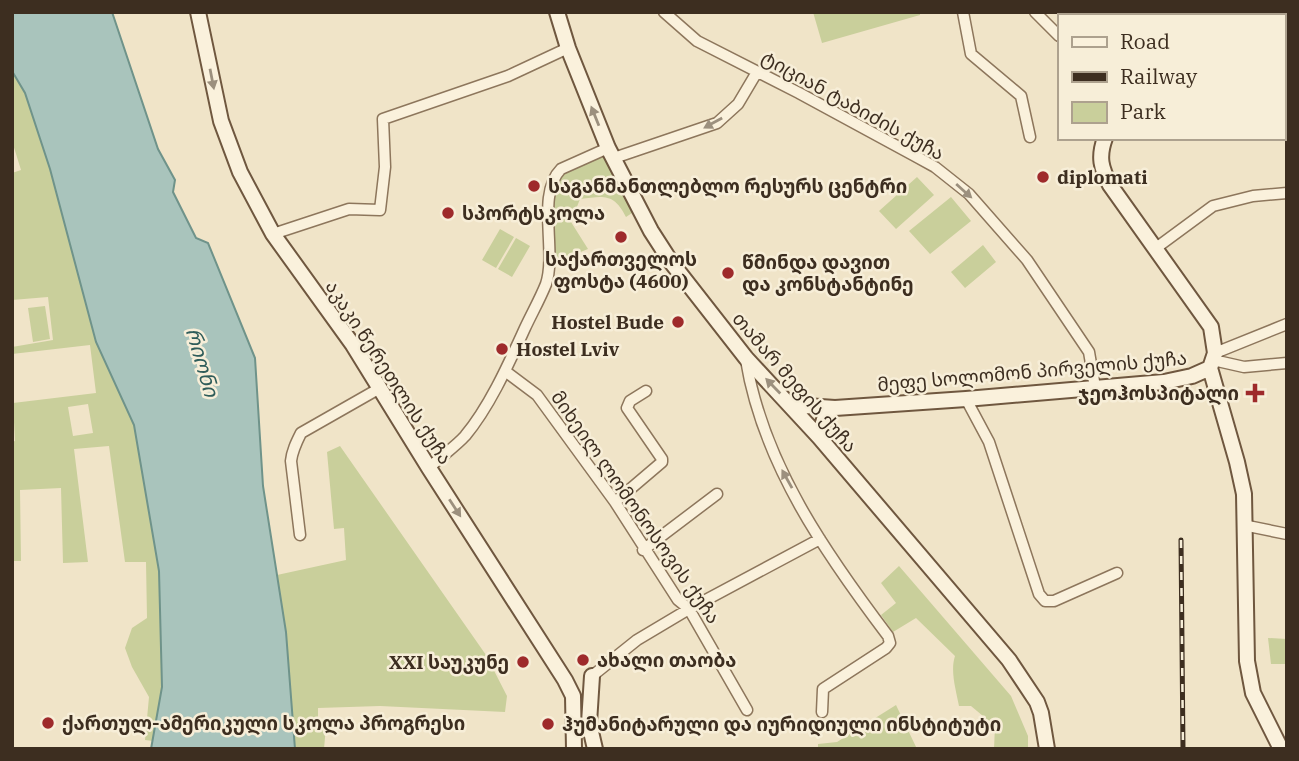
<svg xmlns="http://www.w3.org/2000/svg" width="1299" height="761" viewBox="0 0 1299 761" font-family="'IBM Plex Serif','Noto Sans Georgian',serif">
<rect width="100%" height="100%" fill="#f0e4c8"/>
<path fill="#c9cf9b" fill-rule="evenodd" d="M813,12H920V15L822,43Z
M12,71L25,93L50,169L96,342L134,425L159,571L162,687L153,741L145,740L149,697L132,667L125,648L132,628L147,618L146,562H125L109,446L74,449L88,562L63,563L61,488L20,490L21,561H12V442L15,441L13,403L96,393L90,345L12,354V347L53,340L48,297L12,300V173L21,170L12,141ZM88,404L93,433L73,436L68,407Z
M608,155L635,211L626,217C614,193 604,196 580,199L571,222L588,249L553,263C553,241 546,184 565,171C577,163 595,160 608,155Z
M917,177L934,195L896,229L879,211Z
M951,197L971,221L930,254L909,231Z
M500,229L514,237L496,268L482,260Z
M516,238L530,246L512,277L498,269Z
M983,245L996,262L965,288L951,272Z
M45,306L50,339L33,342L28,308Z
M340,446L486,655L507,696L505,712L380,706L318,708V725L326,726L324,749H295L286,632L277,575L346,560L344,528L334,529L327,452Z
M899,566L1011,696L1028,736V749H994L995,726L971,706H959C956,690 950,671 955,656L916,618L893,632L881,615L896,603L881,583Z
M1268,638L1287,639L1286,664H1271Z
M896,705L917,749H818V744L837,742Z"/>
<path fill="#a9c4bc" stroke="#6f938a" stroke-width="2" d="M12,12H112L158,149L175,180L173,192L196,238L208,243L255,358L263,486L286,632L295,749H151L162,687L159,571L134,425L96,342L50,169L25,93L12,71Z"/>
<g fill="none" stroke-linecap="round" stroke-linejoin="round">
<defs>
<path id="street" d="M664,12L697,41L799,93L917,157L935,167L969,194L1027,260L1089,352L1095,387
M963,12L971,54L1021,96L1030,137
M1035,12L1059,36
M1141,12L1143,16
M1228,12L1229,16
M614,158L717,123L738,104L757,72
M273,234L349,209L380,210L385,167L383,119L508,76L568,48
M1156,248L1213,206L1253,196L1287,193
M1215,353L1287,324
M746,360C763,464 826,554 888,636L890,643L886,648L823,689L822,712
M1213,360L1244,367L1287,363
M505,371L537,395L615,502L678,600L689,609L747,710
M966,399L989,442L1039,594L1045,601H1054L1117,573
M429,468C440,457 455,447 465,436C490,406 509,363 525,328C532,313 540,299 546,284C557,251 536,194 561,169L608,148
M615,502L662,462V459L627,408L630,401L646,391
M1243,525L1287,534
M300,535L291,461C292,451 296,443 301,433L380,388
M643,550L717,494
M592,676L637,640L689,609L820,539"/>
<path id="secondary" d="M198,12L221,121L240,172L273,234L353,345L429,468L565,680L573,696L574,749
M557,12L568,48L608,148L651,231L671,262L746,358L819,437L1009,660L1037,702L1041,713L1047,749
M1283,28L1287,26
M1210,368L1237,462L1244,494L1247,661L1253,693L1281,749
M791,405L835,408
M819,437L825,416L835,408L966,399L1164,382L1192,376L1210,368L1215,353L1211,327L1110,185C1101,168 1098,157 1105,138
M592,676L589,723L595,749"/>
</defs>
<use href="#street" stroke="#8d765c" stroke-width="13"/>
<use href="#secondary" stroke="#6f573f" stroke-width="18"/>
<use href="#street" stroke="#faf1dc" stroke-width="10"/>
<use href="#secondary" stroke="#faf1dc" stroke-width="14"/>
<defs>
<path id="rail" d="M1181,540L1183,749"/>
</defs>
<use href="#rail" stroke="#3d2e20" stroke-width="5"/>
<use href="#rail" stroke="#f7eed8" stroke-width="2.5" stroke-dasharray="8" stroke-linecap="butt"/>
</g>
<defs><path id="oneway-solid" d="M-6-.8H1V-3.2L6.5 0L1 3.2V.8H-6Z" transform="scale(1.75)"/></defs>
<g fill="#9c907e">
<use href="#oneway-solid" transform="translate(212 79) rotate(79)"/>
<use href="#oneway-solid" transform="translate(595 116) rotate(-112)"/>
<use href="#oneway-solid" transform="translate(713 123) rotate(151)"/>
<use href="#oneway-solid" transform="translate(964 191) rotate(42)"/>
<use href="#oneway-solid" transform="translate(773 386) rotate(-134)"/>
<use href="#oneway-solid" transform="translate(787 479) rotate(-119)"/>
<use href="#oneway-solid" transform="translate(455 508) rotate(57)"/>
</g>
<g fill="#9e2a2b" stroke="#f7eed8" stroke-width="2.5">
<circle cx="1043" cy="177" r="7"/>
<circle cx="534" cy="186" r="7"/>
<circle cx="448" cy="213" r="7"/>
<circle cx="621" cy="237" r="7"/>
<circle cx="728" cy="273" r="7"/>
<circle cx="678" cy="322" r="7"/>
<circle cx="502" cy="349" r="7"/>
<path d="M1251.5 382.5h7v7h7v7h-7v7h-7v-7h-7v-7h7z"/>
<circle cx="583" cy="660" r="7"/>
<circle cx="523" cy="662" r="7"/>
<circle cx="48" cy="723" r="7"/>
<circle cx="548" cy="724" r="7"/>
</g>
<g text-anchor="middle" dominant-baseline="central" stroke-width="5" stroke-linejoin="round" paint-order="stroke">
<g font-size="19" fill="#3d2e20" stroke="#f7eed8">
<text transform="translate(853 105) rotate(29)">ტიციან ტაბიძის ქუჩა</text>
<text transform="translate(1032 371) rotate(-5)">მეფე სოლომონ პირველის ქუჩა</text>
<text transform="translate(389 372) rotate(57)">აკაკი წერეთლის ქუჩა</text>
<text transform="translate(795 382) rotate(49)">თამარ მეფის ქუჩა</text>
<text transform="translate(636 507) rotate(55)">მიხეილ ლომონოსოვის ქუჩა</text>
</g>
<g font-size="19" font-weight="bold" fill="#3d2e20" stroke="#f7eed8" text-anchor="start">
<text x="1057" y="177">diplomati</text>
<text x="548" y="186">საგანმანთლებლო რესურს ცენტრი</text>
<text x="462" y="213">სპორტსკოლა</text>
<text x="621" y="259" text-anchor="middle">საქართველოს<tspan x="621" dy="22">ფოსტა (4600)</tspan></text>
<text x="742" y="262">წმინდა დავით<tspan x="742" dy="22">და კონსტანტინე</tspan></text>
<text x="664" y="322" text-anchor="end">Hostel Bude</text>
<text x="516" y="349">Hostel Lviv</text>
<text x="1239" y="393" text-anchor="end">ჯეოჰოსპიტალი</text>
<text x="597" y="660">ახალი თაობა</text>
<text x="509" y="662" text-anchor="end">XXI საუკუნე</text>
<text x="62" y="723">ქართულ-ამერიკული სკოლა პროგრესი</text>
<text x="562" y="724">ჰუმანიტარული და იურიდიული ინსტიტუტი</text>
</g>
<g font-size="21" font-style="italic" fill="#2f5d5a" stroke="#f7eed8">
<text transform="translate(203 362) rotate(74)">რიონი</text>
</g>
</g>
<rect width="1299" height="761" fill="none" stroke="#3d2e20" stroke-width="28"/>
<rect x="1058" y="14" width="228" height="126" fill="#f7eed8" stroke="#ada18e" stroke-width="2"/>
<rect x="1072" y="37" width="35" height="10" fill="#faf1dc" stroke="#ada18e" stroke-width="2"/>
<text x="1120" y="49" font-size="21" fill="#3d2e20">Road</text>
<rect x="1072" y="72" width="35" height="10" fill="#3d2e20" stroke="#ada18e" stroke-width="2"/>
<text x="1120" y="84" font-size="21" fill="#3d2e20">Railway</text>
<rect x="1072" y="102" width="35" height="21" fill="#c9cf9b" stroke="#ada18e" stroke-width="2"/>
<text x="1120" y="119" font-size="21" fill="#3d2e20">Park</text>
</svg>
